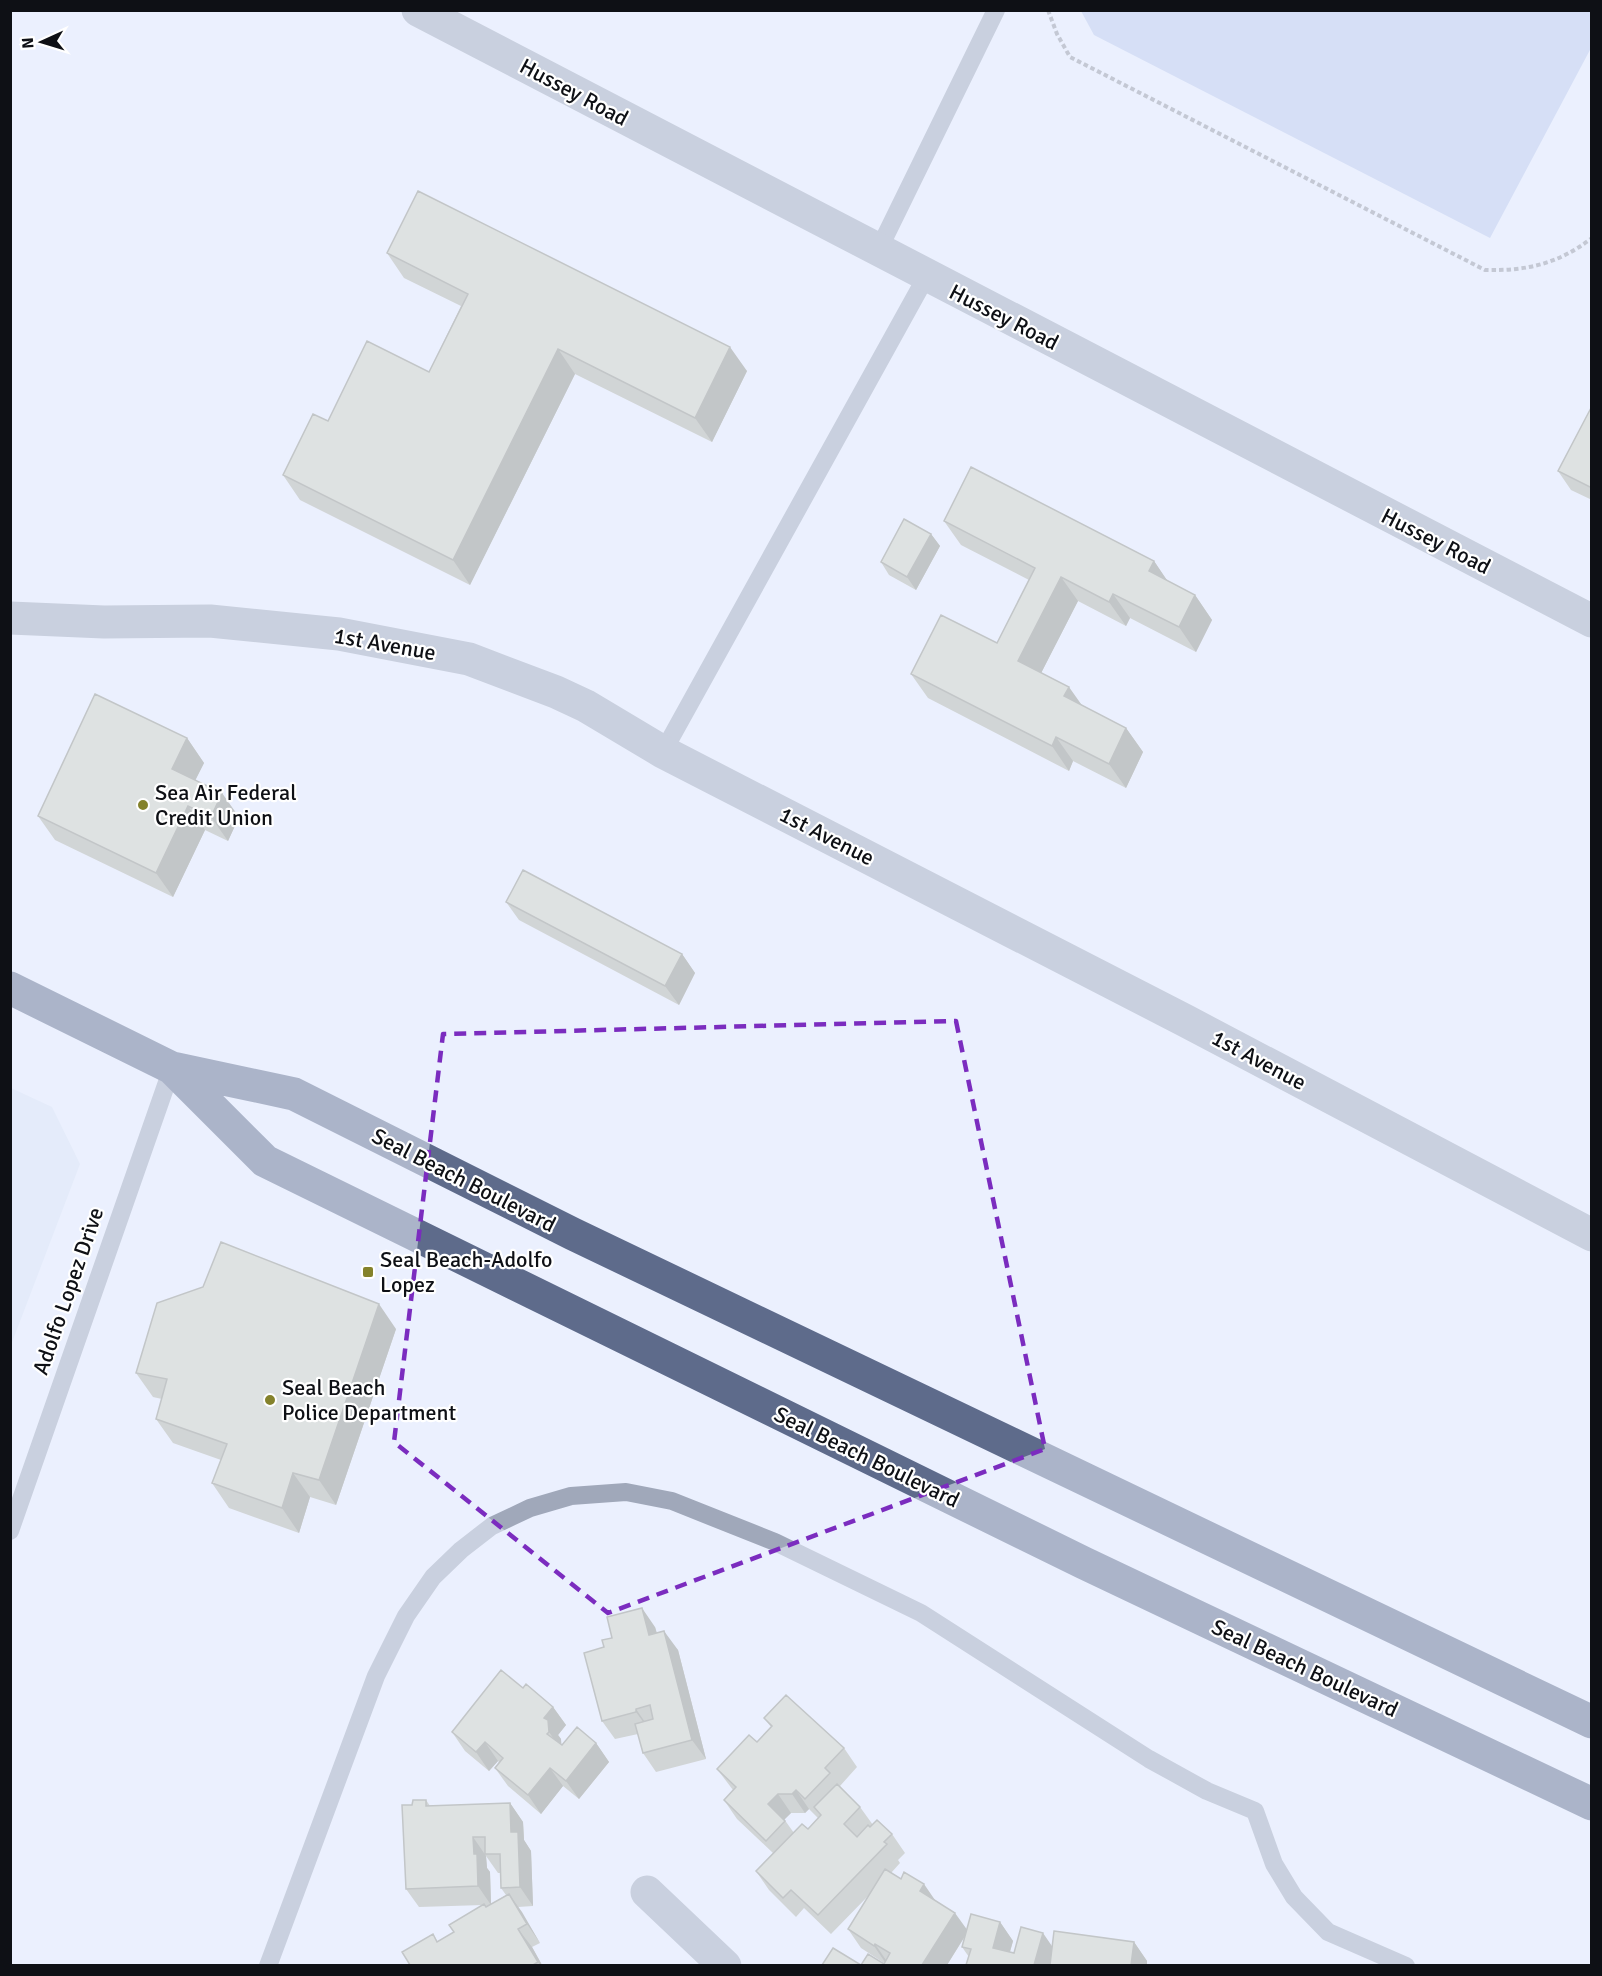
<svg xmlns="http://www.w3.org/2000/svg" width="1602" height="1976" viewBox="0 0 1602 1976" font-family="Signika,sans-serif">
<rect width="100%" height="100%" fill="#ebf0fe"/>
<path fill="#dbe4f7" d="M11,1088L52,1107L80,1164L11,1345Z"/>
<path fill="#bccaed" d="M1081,11H1591V48L1490,238L1094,35Z"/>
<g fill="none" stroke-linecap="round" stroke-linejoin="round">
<path stroke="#9498a3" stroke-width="4" stroke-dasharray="4.5 3" stroke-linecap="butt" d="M1048,10L1057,34L1070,57L1485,270C1527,271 1558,264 1592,238"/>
<path stroke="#a0a8ba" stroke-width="18" d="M878,251L996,10
M663,752L926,277
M10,1531L172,1068
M268,1966L376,1676L406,1616L433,1577L461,1550L492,1526L530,1508L571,1496L626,1492L672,1501L775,1542L921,1613L1149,1759L1207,1791L1255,1811L1274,1864L1294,1897L1328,1932L1406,1966"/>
<path stroke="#a0a8ba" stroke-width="33" d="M418,10L1592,621
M10,618L104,622L210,621L339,634L469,659L556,692L586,706L663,752L1186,1021L1592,1235
M647,1892L725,1966"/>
<path stroke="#5e6b8b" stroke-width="33" d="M10,988L172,1068L294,1094L573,1234L1592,1722
M172,1068L265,1161L1084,1563L1592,1804"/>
</g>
<path fill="#b2b3a6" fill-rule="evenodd" d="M387,253L747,371L712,442L575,374L470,585L300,500L283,475L328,421L429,372L461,306L404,278Z
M1592,406V500L1571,490L1558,471Z
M944,521L1154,561L1167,581L1195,595L1212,620L1196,652L1130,618L1126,626L1078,601L1041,673L1081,705L1126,728L1143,752L1126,788L1073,761L1069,771L928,698L911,674L997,643L1029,580L961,545Z
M931,534L940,546L916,590L889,575L881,562Z
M187,738L204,763L195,780L239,817L228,841L205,830L173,897L55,840L38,816Z
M506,902L682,954L695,973L679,1005L519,920Z
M396,1329L336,1505L310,1497L299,1533L229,1508L212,1483L221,1460L173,1443L156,1419L162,1399L153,1397L136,1373Z
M655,1627L657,1633L678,1650L706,1759L656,1772L643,1753L638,1734L615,1739L602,1721L604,1647Z
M523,1688L553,1707L566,1725L558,1735L561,1739V1745L596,1743L609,1762L579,1799L563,1786L541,1814L508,1786L495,1768L499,1762L498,1761L489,1771L465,1751L452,1732Z
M764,1718L844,1748L857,1767L840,1786L860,1807L873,1825L892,1834L905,1853L898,1860L900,1863L891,1873L936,1901L966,1929L1000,1922L1013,1941L1010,1952L1014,1953L1052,1946L1134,1942L1147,1961V1965H966L969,1957L962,1947L964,1938L947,1965H861L884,1964V1963L861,1948L848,1929L870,1894L831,1934L804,1908L796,1917L769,1890L756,1871L773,1853L737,1819L724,1800L733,1790L717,1769L757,1742L771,1727ZM809,1809L818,1818L808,1829L794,1833L784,1819L791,1813H805Z
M426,1800L430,1806L510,1803L523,1822L524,1840L531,1851L533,1906L518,1907L540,1943L532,1947L542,1965H410L433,1934L438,1942L454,1932L483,1905L419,1907L406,1889ZM486,1856L498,1873H501V1888L506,1895L491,1904L490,1872L487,1868Z"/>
<path fill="#919287" d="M730,347L747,371L712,442L695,418Z
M558,349L575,374L470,585L453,560Z
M931,534L940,546L916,590L907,577Z
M1154,561L1171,586L1149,571Z
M1061,577L1078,601L1035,685L1018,661Z
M1113,594L1130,618L1126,626L1109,602Z
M1195,595L1212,620L1196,652L1179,627Z
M1069,687L1086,711L1064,696Z
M1126,728L1143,752L1126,788L1109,764Z
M1056,737L1073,761L1069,771L1052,746Z
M187,738L204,763L189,793L172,769Z
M222,793L239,817L228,841L211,817Z
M188,806L205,830L173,897L156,873Z
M682,954L695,973L679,1005L665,986Z
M379,1304L396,1329L336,1505L319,1480Z
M293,1473L310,1497L299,1533L282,1508Z
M642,1608L655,1627L662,1654L649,1635Z
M664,1631L678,1650L706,1759L692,1740Z
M553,1707L566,1725L558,1735L561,1739L562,1751L549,1732L544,1718Z
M636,1709L649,1728V1730L636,1712Z
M485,1742L498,1761L489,1771L476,1752Z
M596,1743L609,1762L579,1799L566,1781Z
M550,1768L563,1786L541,1814L528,1795Z
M796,1790L809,1809L805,1813L792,1794Z
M778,1794L791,1813L781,1823L768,1804Z
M510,1803L523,1822L524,1840L531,1851L533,1906L520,1887L511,1832Z
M473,1837L486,1856L487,1868L490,1872L491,1905L478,1886L474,1854Z
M924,1884L937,1903L920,1891Z
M509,1894L522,1912L540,1943L527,1924Z
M955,1913L968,1931L947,1965H922Z
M1000,1922L1013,1941L1006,1965L993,1948Z
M518,1929L532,1947L542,1965H540L538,1962Z
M1043,1933L1056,1952L1053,1965H1034Z
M1134,1942L1147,1961V1965H1131Z
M875,1944L888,1963L887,1965L874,1946Z"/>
<path fill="#cfd0c1" stroke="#919287" stroke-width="1.5" d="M418,191L730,347L695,418L558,349L453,560L283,475L313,414L328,421L367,341L429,372L468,294L387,253Z
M1592,406V488L1558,471Z
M971,467L1154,561L1149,571L1195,595L1179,627L1113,594L1109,602L1061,577L1018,661L1069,687L1064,696L1126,728L1109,764L1056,737L1052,746L911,674L941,615L997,643L1035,568L944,521Z
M904,519L931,534L907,577L881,562Z
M95,694L187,738L172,769L222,793L211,817L188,806L156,873L38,816Z
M523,870L682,954L665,986L506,902Z
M221,1242L379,1304L319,1480L293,1473L282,1508L212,1483L227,1444L156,1419L167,1379L136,1373L157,1303L203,1287Z
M642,1608L649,1635L664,1631L692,1740L643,1753L635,1724L653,1719L650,1705L636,1709V1712L602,1721L584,1653L604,1647L602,1640L612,1638L607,1617Z
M501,1670L523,1688L526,1684L553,1707L544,1718L548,1720L549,1732L547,1734L562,1745L577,1727L596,1743L566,1781L550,1768L528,1795L495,1768L503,1758L485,1742L476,1752L452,1732Z
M786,1695L844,1748L825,1768L830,1773L805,1799L796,1790L792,1794H778L768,1804L785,1821L766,1841L724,1800L736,1787L717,1769L749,1735L757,1742L772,1726L764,1718Z
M837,1784L860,1807L844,1824L857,1837L868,1825L870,1827L877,1820L892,1834L884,1842L887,1844L818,1915L791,1890L783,1898L756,1871L802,1824L808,1829L821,1815L814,1807Z
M413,1800H426V1806L510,1803L511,1832H518L520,1887L501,1888L500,1854H485V1837H473L474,1854H477L478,1886L406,1889L402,1805H412Z
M885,1869L901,1879L904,1872L924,1884L920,1891L955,1913L922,1965H861L868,1954L884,1964L890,1953L875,1944L874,1946L848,1929Z
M509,1894L527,1924L518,1929L538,1962L533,1965H410L402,1952L433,1934L437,1942L454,1932L449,1925L484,1904L486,1907Z
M971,1914L1000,1922L993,1948L1014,1953L1021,1927L1043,1933L1034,1965H966L971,1949L962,1947Z
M1054,1931L1134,1942L1131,1965H1050Z
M833,1948L861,1965H822Z"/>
<path d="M0 0H1602V1976H0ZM956,1021L1045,1449L608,1613L394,1442L443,1034Z" fill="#ebf0fe" fill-opacity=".55" fill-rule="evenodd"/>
<path fill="none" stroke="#7b2cbf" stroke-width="4.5" stroke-dasharray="12 8" stroke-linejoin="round" d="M956,1021L1045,1449L608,1613L394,1442L443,1034Z"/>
<g fill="#84822b" stroke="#fff" stroke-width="2">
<circle cx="143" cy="805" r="6"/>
<rect x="362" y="1266" width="12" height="12" rx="3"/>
<circle cx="270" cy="1400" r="6"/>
</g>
<g text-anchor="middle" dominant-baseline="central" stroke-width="4.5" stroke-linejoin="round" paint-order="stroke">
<g font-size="22" fill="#0e1015" stroke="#fff">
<text transform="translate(574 92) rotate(28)">Hussey Road</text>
<text transform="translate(1004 317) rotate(27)">Hussey Road</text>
<text transform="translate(1436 541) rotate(27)">Hussey Road</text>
<text transform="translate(385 644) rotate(10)">1st Avenue</text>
<text transform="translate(827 836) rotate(27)">1st Avenue</text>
<text transform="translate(1259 1060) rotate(28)">1st Avenue</text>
<text transform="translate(464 1180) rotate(27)">Seal Beach Boulevard</text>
<text transform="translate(68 1291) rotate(-71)">Adolfo Lopez Drive</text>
<text transform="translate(867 1457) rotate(26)">Seal Beach Boulevard</text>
<text transform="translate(1305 1668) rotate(25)">Seal Beach Boulevard</text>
</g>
<g font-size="22" fill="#0e1015" stroke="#fff" text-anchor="start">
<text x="155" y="792">Sea Air Federal<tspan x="155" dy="25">Credit Union</tspan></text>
<text x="380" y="1259">Seal Beach-Adolfo<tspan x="380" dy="25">Lopez</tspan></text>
<text x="282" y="1387">Seal Beach<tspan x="282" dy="25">Police Department</tspan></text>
</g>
</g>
<rect width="1602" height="1976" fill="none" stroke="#0e1015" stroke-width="24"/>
<g transform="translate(42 42) rotate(266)" stroke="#ffffff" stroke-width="4.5" paint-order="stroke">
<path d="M0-4.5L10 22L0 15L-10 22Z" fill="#0e1015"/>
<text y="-9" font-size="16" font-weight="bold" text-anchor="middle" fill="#0e1015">N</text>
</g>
</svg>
